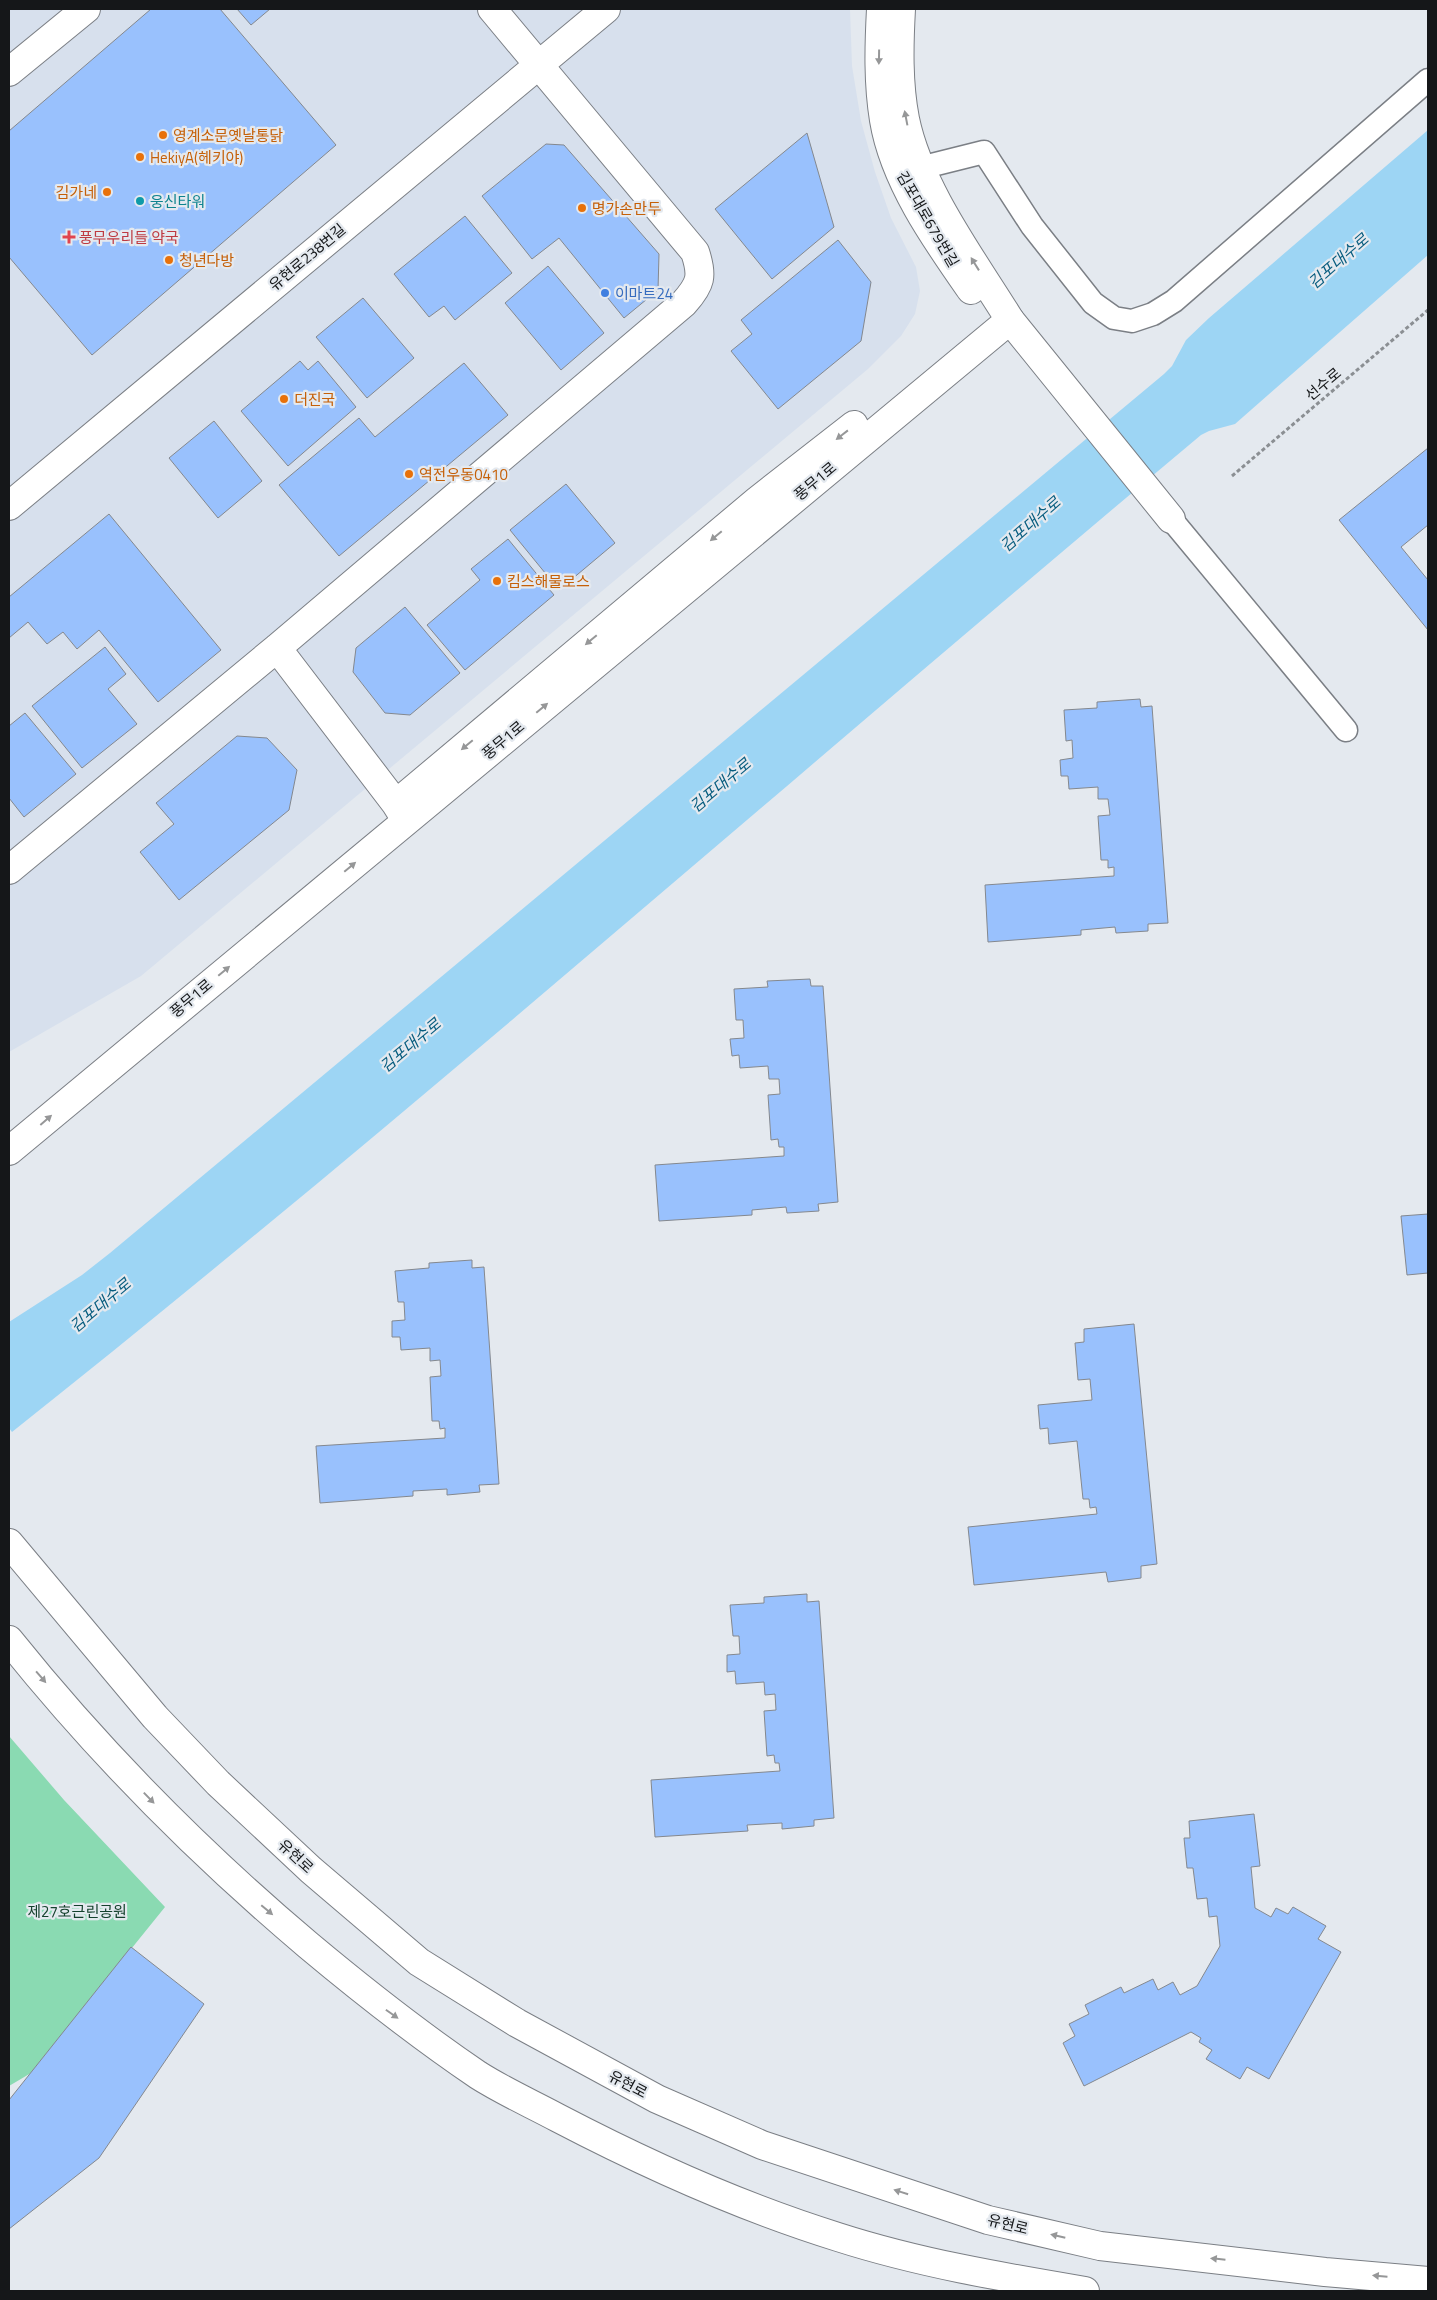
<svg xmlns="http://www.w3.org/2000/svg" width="1437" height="2300" viewBox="0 0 1437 2300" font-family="'Titillium Web','Noto Sans KR',sans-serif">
<rect width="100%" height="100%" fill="#e4e9ef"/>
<path fill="#d7e0ed" d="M9,9H850L852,66L861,121L875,172L891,218L916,267L920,291L915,314L901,336L868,369L141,976L9,1052Z"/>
<path fill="#8adab2" d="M9,1736L64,1800L165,1907L31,2073L9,2086Z"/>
<path fill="#9dd5f4" d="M1428,130V255L1235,424L1209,431L1201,435C804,767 417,1110 12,1432L9,1428V1322L82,1275L110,1253L1164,374L1172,366L1186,340L1209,318Z"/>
<path fill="#99c1fd" stroke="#84888e" d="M151,9H220L336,145L92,355L9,257V131Z
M237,9H270L251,25Z
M807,133L834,227L772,279L715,209Z
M546,144L564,145L659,254L658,290L624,318L559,238L532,259L482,196Z
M465,216L512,273L455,320L444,306L429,317L394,274Z
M838,240L871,282L861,341L778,409L731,351L752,334L741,320Z
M548,266L604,333L561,370L505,303Z
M363,298L414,358L367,398L316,337Z
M300,361L308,370L318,361L356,407L288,466L241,411Z
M464,363L508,415L339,556L279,485L359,418L375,437Z
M214,421L262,481L218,518L169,458Z
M1428,448V525L1401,547L1428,580V630L1339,520Z
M566,484L615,543L559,590L510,530Z
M109,514L221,650L158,702L99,630L77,649L63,632L47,644L28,622L9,638V597Z
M508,539L554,595L465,670L427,625L480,580L471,569Z
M405,607L460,673L410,715L385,713L353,672L356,648Z
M105,647L126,674L108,689L137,724L82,768L32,706Z
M1140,699L1141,707L1152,706L1168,923L1148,924V931L1116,933L1115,927L1081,930V935L988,942L985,885L1114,876V867L1108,868V860H1101L1098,816L1110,815L1108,799H1098V787L1069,789L1068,776H1061L1060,760L1073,758L1072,740L1066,741L1064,710L1097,708V702Z
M25,713L76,774L24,817L9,798V726Z
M237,736L267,738L297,770L289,810L179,900L140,852L174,824L156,803Z
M810,979L811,986H823L838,1202L818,1204L819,1211L787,1213L786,1207L752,1210V1215L659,1221L655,1165L784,1156V1147H779L778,1139L771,1140L768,1095L780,1094L779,1079H769L768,1066L740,1068L739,1055L732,1056L730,1039L744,1038L743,1020H736L734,989L768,987L767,981Z
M1428,1214V1273L1407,1275L1401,1216Z
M472,1260V1268L484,1267L499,1484L479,1485L480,1492L447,1495V1489L413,1491V1496L320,1503L316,1446L445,1438V1428L440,1429L439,1421H432L430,1377L441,1376L440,1360L430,1361V1348L401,1350L400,1337H392V1321L405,1320L404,1302H398L395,1271L429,1268V1263Z
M1134,1324L1157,1564L1141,1566V1578L1108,1582L1106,1572L974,1585L968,1527L1097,1514L1096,1507L1090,1508L1089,1499H1083L1077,1441L1049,1444L1048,1428L1040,1429L1038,1405L1092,1400L1090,1379L1078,1380L1075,1343L1084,1342V1329Z
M807,1594V1602L819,1601L834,1818L814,1820V1826L782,1829V1823L747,1825L748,1831L655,1837L651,1780L780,1771L779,1763H775L774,1755L767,1756L764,1711L776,1710L775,1694L765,1695L764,1682L736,1684L735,1671L727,1672V1655L740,1654L739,1636H733L730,1605L764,1603V1597Z
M1254,1814L1260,1866L1251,1867L1255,1908L1271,1917L1276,1908L1288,1914L1293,1907L1326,1926L1318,1939L1341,1952L1269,2079L1247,2067L1240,2079L1206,2059L1212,2050L1199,2042L1201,2038L1191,2032L1084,2086L1063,2043L1075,2036L1069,2024L1089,2014L1085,2005L1121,1987L1124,1993L1153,1979L1158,1990L1173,1982L1180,1995L1197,1986L1220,1946L1217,1916L1209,1917L1207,1898L1197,1899L1193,1868H1187L1184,1838H1190L1189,1821Z
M131,1947L204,2004L99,2158L9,2229V2100Z"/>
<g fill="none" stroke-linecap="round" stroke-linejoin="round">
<defs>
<path id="service" d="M920,168L984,152L1032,226L1093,303L1114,318L1132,321L1153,314L1174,301L1428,80
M1171,519L1346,730"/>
<path id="minor" d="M9,72L86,9
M1010,320L1171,519
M9,506L606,9
M277,648L396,804L406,820
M9,870L277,648L684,303C701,284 703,276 695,252L492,9"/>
<path id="tertiary" d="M881,9C879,46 878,83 884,120C894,181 936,240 971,290
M403,798L758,500L854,425
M9,1151L1010,320C973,260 919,188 905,119C898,83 899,45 901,9
M9,1543L155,1717L218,1783L311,1870L419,1962L517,2023L657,2099L762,2145L988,2220L1100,2246L1325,2272L1428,2281
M9,1640C98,1751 199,1853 308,1945C363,1991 419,2035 478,2075C503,2091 532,2104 558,2118C648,2165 741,2207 838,2237C919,2263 1002,2277 1085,2291"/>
</defs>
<use href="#service" stroke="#7b7f85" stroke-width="25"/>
<use href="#minor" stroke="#7b7f85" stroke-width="30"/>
<use href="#tertiary" stroke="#7b7f85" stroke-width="30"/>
<path stroke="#8b8f93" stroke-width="3" stroke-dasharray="4 2.5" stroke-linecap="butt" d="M1232,476L1428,310"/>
<use href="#service" stroke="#fff" stroke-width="22"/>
<use href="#minor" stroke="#fff" stroke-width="28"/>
<use href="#tertiary" stroke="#fff" stroke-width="28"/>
</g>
<defs><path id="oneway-solid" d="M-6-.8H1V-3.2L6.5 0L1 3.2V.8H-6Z" transform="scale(1.25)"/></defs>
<g fill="#969798">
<use href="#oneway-solid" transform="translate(879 57) rotate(91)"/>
<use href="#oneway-solid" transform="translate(906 118) rotate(-101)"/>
<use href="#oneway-solid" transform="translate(975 264) rotate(-122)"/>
<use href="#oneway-solid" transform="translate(842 435) rotate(142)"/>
<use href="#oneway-solid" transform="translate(716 536) rotate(140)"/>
<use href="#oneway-solid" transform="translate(591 640) rotate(140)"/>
<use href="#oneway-solid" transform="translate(542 708) rotate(-40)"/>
<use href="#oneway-solid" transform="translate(467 745) rotate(140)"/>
<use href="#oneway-solid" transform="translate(350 867) rotate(-40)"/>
<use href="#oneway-solid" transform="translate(224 971) rotate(-40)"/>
<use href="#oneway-solid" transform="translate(46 1120) rotate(-41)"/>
<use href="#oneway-solid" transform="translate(41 1677) rotate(49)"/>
<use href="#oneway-solid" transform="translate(149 1798) rotate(46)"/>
<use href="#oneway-solid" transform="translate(267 1910) rotate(40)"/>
<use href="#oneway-solid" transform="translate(392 2014) rotate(35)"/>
<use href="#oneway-solid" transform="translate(901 2192) rotate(-162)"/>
<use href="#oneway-solid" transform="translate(1058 2236) rotate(-167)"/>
<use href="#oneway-solid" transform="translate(1218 2259) rotate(-174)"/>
<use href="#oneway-solid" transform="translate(1380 2276) rotate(-175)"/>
</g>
<g fill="#e8710a" stroke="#e4e9ef" stroke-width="2">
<circle cx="163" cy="135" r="5"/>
<circle cx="140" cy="157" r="5"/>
<circle cx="107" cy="192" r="5"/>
<circle cx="582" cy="208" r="5"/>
<circle cx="169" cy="260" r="5"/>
<circle cx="284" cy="399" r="5"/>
<circle cx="409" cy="474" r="5"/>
<circle cx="497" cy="581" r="5"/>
</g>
<circle fill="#0f9aa8" stroke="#e4e9ef" stroke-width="2" cx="140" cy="201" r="5"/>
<path fill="#e0444e" stroke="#e4e9ef" stroke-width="2" d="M66.5 229.5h5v5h5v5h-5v5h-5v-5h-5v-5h5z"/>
<circle fill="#3f7fe0" stroke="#e4e9ef" stroke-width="2" cx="605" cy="293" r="5"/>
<g text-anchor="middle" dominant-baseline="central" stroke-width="4.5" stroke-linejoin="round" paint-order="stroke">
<g font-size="15" fill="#c56008" stroke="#e4e9ef" text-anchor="start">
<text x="173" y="135">영계소문옛날통닭</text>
<text x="150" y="157">HekiyA(헤키야)</text>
<text x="97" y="192" text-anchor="end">김가네</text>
<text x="592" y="208">명가손만두</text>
<text x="179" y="260">청년다방</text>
<text x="294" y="399">더진국</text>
<text x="419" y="474">역전우동0410</text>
<text x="507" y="581">킴스해물로스</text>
</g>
<g font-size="15" fill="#0d838f" stroke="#e4e9ef" text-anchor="start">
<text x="150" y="201">웅신타워</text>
</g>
<g font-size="15" fill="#151719" stroke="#e4e9ef">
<text transform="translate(928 219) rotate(60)">김포대로679번길</text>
<text transform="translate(307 257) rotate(-40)">유현로238번길</text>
<text transform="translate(1323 384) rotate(-40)">선수로</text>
<text transform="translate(815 481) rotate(-40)">풍무1로</text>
<text transform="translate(503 740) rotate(-40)">풍무1로</text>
<text transform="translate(191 998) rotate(-40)">풍무1로</text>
<text transform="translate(296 1856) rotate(43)">유현로</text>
<text transform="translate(628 2084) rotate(28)">유현로</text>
<text transform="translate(1008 2224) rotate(14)">유현로</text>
</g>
<g font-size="15" fill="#be3a42" stroke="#e4e9ef" text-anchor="start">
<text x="79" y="237">풍무우리들 약국</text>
</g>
<g font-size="15" fill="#366cbe" stroke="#e4e9ef" text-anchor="start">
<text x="615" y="293">이마트24</text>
</g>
<g font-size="15" fill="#15412d" stroke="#e4e9ef">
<text x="77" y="1911">제27호근린공원</text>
</g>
<g font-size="16" font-style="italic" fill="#085d7f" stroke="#e4e9ef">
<text transform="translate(1338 261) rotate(-41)">김포대수로</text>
<text transform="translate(1030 524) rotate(-41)">김포대수로</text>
<text transform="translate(720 785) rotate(-40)">김포대수로</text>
<text transform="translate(410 1045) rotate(-40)">김포대수로</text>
<text transform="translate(100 1305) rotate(-40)">김포대수로</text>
</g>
</g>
<rect width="1437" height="2300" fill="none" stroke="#151719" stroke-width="20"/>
</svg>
